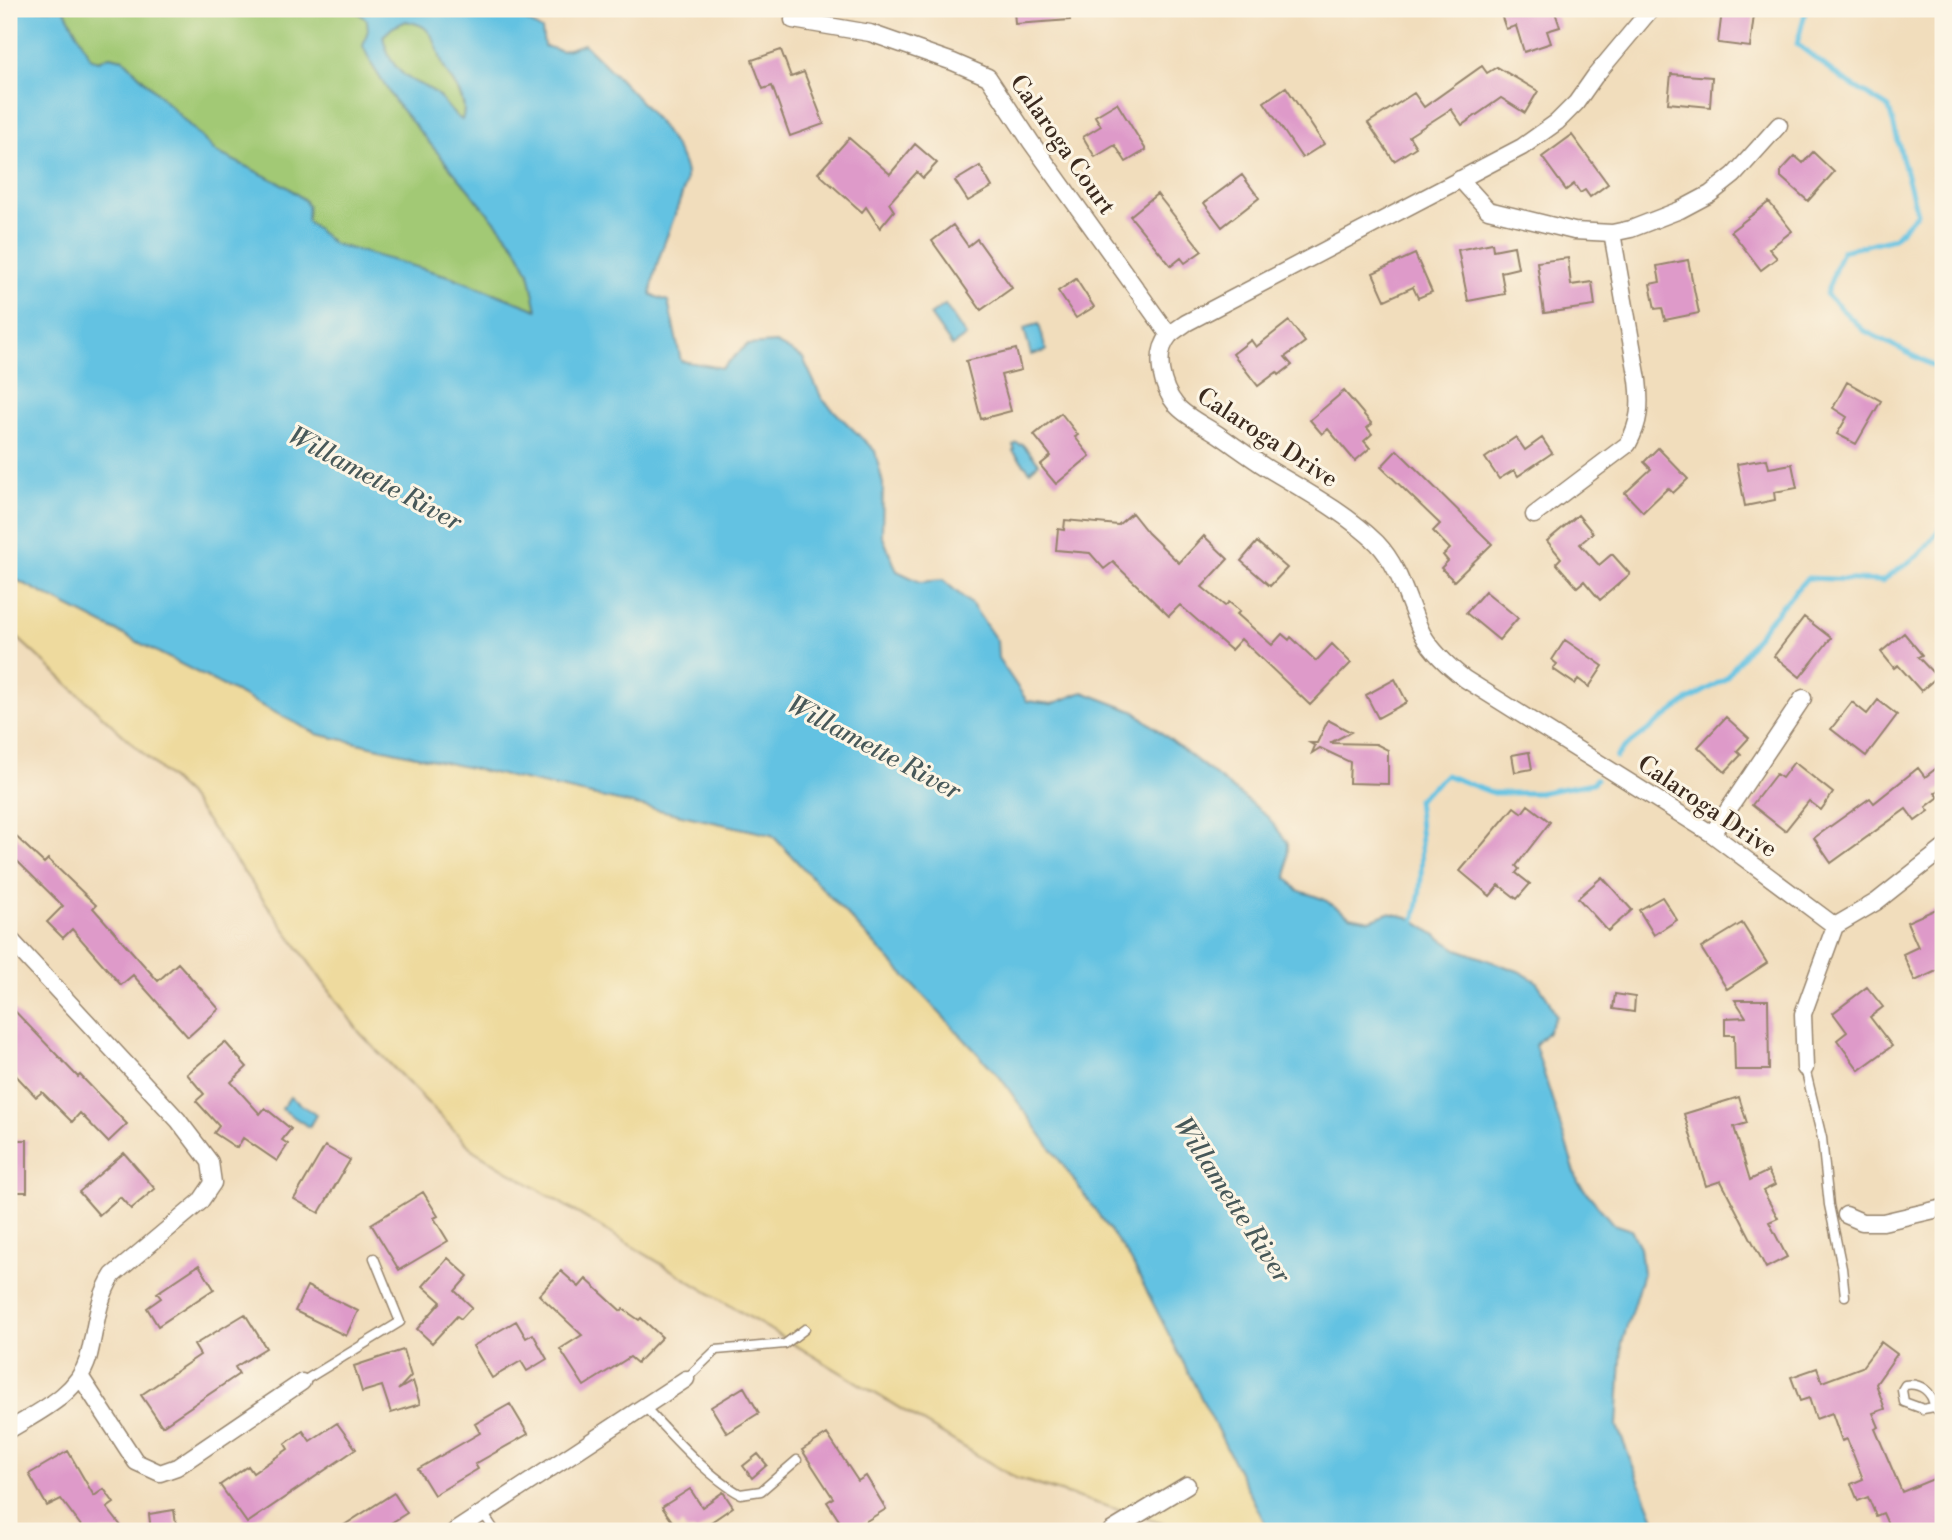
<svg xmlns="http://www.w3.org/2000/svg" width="1952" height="1540" viewBox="0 0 1952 1540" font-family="'Libre Bodoni',serif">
<rect width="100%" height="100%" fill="#fcf5e5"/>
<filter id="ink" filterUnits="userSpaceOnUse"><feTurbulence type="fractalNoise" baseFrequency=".0143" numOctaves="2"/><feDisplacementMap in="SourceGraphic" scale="14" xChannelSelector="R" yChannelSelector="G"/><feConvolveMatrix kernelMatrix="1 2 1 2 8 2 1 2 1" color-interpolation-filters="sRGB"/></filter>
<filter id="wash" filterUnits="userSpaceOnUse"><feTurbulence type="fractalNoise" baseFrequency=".00686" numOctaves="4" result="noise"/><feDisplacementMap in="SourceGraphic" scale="28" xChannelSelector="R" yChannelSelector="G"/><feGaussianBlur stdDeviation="1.57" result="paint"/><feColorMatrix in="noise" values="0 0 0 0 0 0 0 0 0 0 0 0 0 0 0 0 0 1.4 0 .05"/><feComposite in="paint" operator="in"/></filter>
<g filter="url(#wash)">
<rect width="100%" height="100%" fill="#f1ddbc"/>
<path fill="#a2c974" stroke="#6e7a49" stroke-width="2" d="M64,9H354L367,20L372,65L396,103L515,245L529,272L537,310L452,277L333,244L307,221L308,206L304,200L286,186L216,152L123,59L110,56L99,61L91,59Z
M406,21C413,23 422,24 427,29C438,40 438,56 445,69C453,84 469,101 462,120C449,113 446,102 435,93C428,87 420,85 411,80C394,70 386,54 383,36L393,27Z"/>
<path fill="#eeda9e" stroke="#94825e" stroke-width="2" d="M9,576L317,734L772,835L1000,1077L1131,1260L1269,1531H1187L1015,1478L473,1150L360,1033L187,794L9,630Z"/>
<path fill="#64c2e2" stroke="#507680" stroke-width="2" fill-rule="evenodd" d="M9,9H64L91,59L99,61L109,56L123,59L216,152L286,186L304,200L308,206L307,221L334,244L452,277L537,310L529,272L515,245L396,103L372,65L363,46L368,30L367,20L354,9H529L523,19L542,30L544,46L562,51L584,44C610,69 688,143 686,178C686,186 681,196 679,203C669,234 654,263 651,295L668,301L681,361L722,368L747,345L776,343L803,358L822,399L875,451L883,484L882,535L897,571L920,582L943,580L972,605L997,641L998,658L1027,701L1052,704L1083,692L1135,712L1266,815L1288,843L1287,878L1297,890L1323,899L1350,916L1370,920L1388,913L1408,917L1457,949L1518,971L1536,981L1547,997L1556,1016L1547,1033L1535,1045L1578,1182L1613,1224L1631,1230L1640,1247L1643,1273L1622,1343L1617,1426L1659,1531H1269L1131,1260L1000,1077L772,835L317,734L9,576ZM406,21C413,23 422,24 426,29C438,40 438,56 445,69C453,84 470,101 462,120C449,113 446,102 435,93C428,87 419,85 411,80C395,70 386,54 383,36L393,27Z
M945,305L966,336L952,346L930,315Z
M1039,324L1046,351L1031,355L1024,328Z
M1017,443L1020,445L1022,444L1039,463L1030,471L1013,451L1015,449L1013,446Z
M290,1097L316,1115L309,1127L282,1109Z"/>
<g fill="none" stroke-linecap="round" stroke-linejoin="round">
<path stroke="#64c2e2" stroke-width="5" d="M1806,9L1797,44L1842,79L1889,108L1917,213L1894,238L1842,251L1826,294L1863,330L1943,371
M1616,757L1624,748L1687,701L1725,679L1768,622L1807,578L1882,581L1920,554L1943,526
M1414,921C1425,880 1422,841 1417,800L1446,775L1493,793H1538L1593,783L1596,779"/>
</g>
<g id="blocks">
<path fill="#de9ac9" d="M1014,9H1069L1070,20L1015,24Z
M1499,9H1554L1560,27L1547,31L1551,43L1524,52L1516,26L1506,29Z
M1722,11L1754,15L1750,47L1718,43Z
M781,50L791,77L804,72L824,124L790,136L772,86L763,89L752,60Z
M1482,66L1487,73L1497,67L1538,91L1525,113L1501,98L1462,125L1451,109L1409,136L1416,147L1394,161L1368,123L1414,93L1424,107Z
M1671,74L1712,77L1710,107L1668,103Z
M1286,87L1324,144L1302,158L1264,102Z
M1117,103L1146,150L1126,162L1115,145L1095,157L1083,137L1101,126L1095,116Z
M1572,135L1608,184L1590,197L1585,190L1580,193L1574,184L1566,190L1542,157Z
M849,138L890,174L915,144L937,163L923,178L917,172L889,203L894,211L880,228L866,207L862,212L818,173Z
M1813,152L1834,172L1808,201L1781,177V171L1795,156L1803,163Z
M980,166L992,187L968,201L955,181Z
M1242,175L1259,198L1222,227L1204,203Z
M1157,194L1202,251L1185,263L1181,258L1171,266L1130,216Z
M1769,202L1792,231L1769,249L1777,258L1761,270L1731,231Z
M953,225L968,246L977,239L1012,288L981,310L932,241Z
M1492,243L1493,250L1514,246L1518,268L1501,272L1505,294L1468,301L1458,250Z
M1415,254L1432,292L1418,298L1413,287L1385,300L1373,273Z
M1568,258L1571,285L1592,282L1595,306L1544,313L1537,262Z
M1688,260L1699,313L1665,320L1662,308L1655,309L1650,284L1660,282L1657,266Z
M1076,279L1094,307L1076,318L1058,291Z
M1289,321L1305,342L1285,357L1292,365L1279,375L1277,372L1258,386L1233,354L1251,340L1256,347Z
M1016,349L1021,370L1001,375L1011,411L981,419L966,361Z
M1847,382L1881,401L1856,444L1837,434L1847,417L1833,408Z
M1344,391L1372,424L1367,428L1372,434L1364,441L1370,448L1355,461L1328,429L1322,434L1310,420Z
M1061,413L1078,435L1075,437L1090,456L1056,484L1040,465L1051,456L1034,435Z
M1516,437L1525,450L1542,438L1552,453L1518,476L1514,470L1499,479L1485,458Z
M1658,448L1688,479L1673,493L1668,488L1643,512L1625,493L1651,469L1644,462Z
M1397,450L1492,544L1454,581L1441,568L1448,561L1443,555L1450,549L1433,531L1440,524L1381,467Z
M1767,459L1769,468L1792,464L1797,488L1774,492L1775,500L1745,506L1737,464Z
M1132,513L1148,533L1179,563L1204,536L1228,559L1202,587L1225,606L1229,602L1240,611L1237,614L1272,645L1282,634L1289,640L1291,637L1316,661L1332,644L1351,663L1310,705L1241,639L1231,650L1180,605L1169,616L1113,562L1104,569L1090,553L1056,550L1058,529L1064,530L1065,520L1118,525Z
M1578,515L1593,533L1580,544L1599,565L1612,554L1630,574L1600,600L1584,581L1577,587L1556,563L1561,558L1547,541Z
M1257,542L1287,568L1270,586L1241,561Z
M1485,591L1518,618L1499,640L1466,613Z
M1804,617L1831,638L1800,677L1774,656Z
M1904,633L1922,655L1918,657L1937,677L1921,691L1898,665L1894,668L1881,652Z
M1565,640L1603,666L1589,687L1578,679L1575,684L1553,669L1557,664L1552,660Z
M1395,679L1407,702L1378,718L1366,695Z
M1878,700L1897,715L1866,756L1831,729L1852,702L1867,714Z
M1726,717L1749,738L1737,751L1741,755L1725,772L1698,747Z
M1328,720L1351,732L1330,743L1376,744L1388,750V784L1349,783L1350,762L1320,748L1312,753L1315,746L1310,743H1317Z
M1529,752L1532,769L1515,772L1512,755Z
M1794,762L1833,793L1821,810L1809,801L1785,831L1752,805L1776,774L1782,778Z
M1943,763V787L1935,793L1939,797L1926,807L1929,811L1915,821L1906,809L1831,863L1814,838L1870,798L1874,803L1918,768L1925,777Z
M1528,805L1550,822L1516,866L1519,869L1516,873L1530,884L1517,899L1499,885L1490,896L1460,871L1514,807L1522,813Z
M9,830L44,863L48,859L96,905L93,908L158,981L178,963L219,1009L188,1037L133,975L121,985L72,929L63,938L47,922L63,906L9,853Z
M1602,877L1632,910L1608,931L1578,898Z
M1662,897L1677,920L1654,935L1639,910Z
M1943,906V968L1915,981L1903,954L1918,947L1907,922Z
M1742,923L1767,963L1727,989L1701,948Z
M1867,987L1883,1007L1870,1017L1892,1046L1859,1070L1837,1040L1847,1032L1833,1013Z
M1615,994L1635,997L1634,1012L1613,1009Z
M1735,1000H1768L1769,1070H1735L1734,1035H1725V1018L1746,1017Z
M9,1005L78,1077L80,1075L127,1124L108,1142L80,1113L72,1122L42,1092L36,1097L9,1068Z
M225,1042L247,1067L231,1082L260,1114L265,1108L291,1129L282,1140L288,1144L277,1161L243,1138L237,1148L214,1133L219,1126L196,1101L204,1094L187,1074Z
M1739,1097L1747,1123L1734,1127L1750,1180L1768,1171L1775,1185L1763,1191L1778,1218L1769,1222L1787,1257L1766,1268L1721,1181L1706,1186L1684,1114Z
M9,1140H27V1192H9Z
M325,1146L350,1160L319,1213L294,1199Z
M124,1153L155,1189L131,1209L120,1197L99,1215L79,1192Z
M423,1192L438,1216L434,1218L448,1241L399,1270L371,1224Z
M448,1258L468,1276L455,1291L472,1307L461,1319L457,1316L432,1343L417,1329L441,1302L423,1286Z
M199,1265L214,1289L158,1326L147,1308L161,1298L157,1293Z
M561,1271L579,1287L586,1279L621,1311L623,1309L639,1320L641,1318L662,1337L637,1363L630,1357L584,1386L560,1349L582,1335L539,1295Z
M307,1286L358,1311L346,1336L295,1311Z
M245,1314L266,1348L235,1367L239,1374L162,1426L141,1395L200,1355L194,1345Z
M516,1321L526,1338L533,1334L547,1359L527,1371L521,1361L492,1378L473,1346Z
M1881,1342L1897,1354L1876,1384L1885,1409L1873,1413L1879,1427L1875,1429L1902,1492L1943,1475V1531H1891L1883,1513L1876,1516L1868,1497L1858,1501L1851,1484L1863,1479L1847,1439L1842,1441L1832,1413L1816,1419L1809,1398L1800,1401L1791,1377L1817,1368L1822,1382L1862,1367Z
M403,1350L411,1376L398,1390L413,1381L420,1404L391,1413L382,1386L362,1392L354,1366Z
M744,1387L759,1413L727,1433L711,1407Z
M510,1404L528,1434L475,1464L478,1469L434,1495L418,1469L480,1433L475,1424Z
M337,1423L356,1449L247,1523L220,1485L248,1466L253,1473L288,1449L285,1444L303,1431L310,1441Z
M827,1434L858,1481L866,1476L886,1509L850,1531H846L827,1502L833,1498L802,1450Z
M68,1451L94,1496L104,1489L114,1503L107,1508L125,1531H85L61,1499L47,1506L29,1474Z
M758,1454L767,1465L752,1478L743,1466Z
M690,1489L702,1507L723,1492L733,1507L698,1531H687L682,1524L677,1528L662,1507Z
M394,1493L407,1513L378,1531H335Z
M174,1510L177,1531H151L149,1514Z"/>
</g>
</g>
<g filter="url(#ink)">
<use href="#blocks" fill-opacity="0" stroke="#96846d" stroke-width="2"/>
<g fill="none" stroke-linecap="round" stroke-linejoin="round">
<defs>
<path id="service" d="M1805,1068L1822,1138L1829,1205L1842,1268L1845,1296
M686,1379L716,1350L785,1344L805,1329
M302,1382L400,1322L374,1258
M644,1406C670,1434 707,1476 740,1494L761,1491L797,1460
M1934,1407L1923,1409L1904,1402L1902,1390L1905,1385C1920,1382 1933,1392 1934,1407L1943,1415
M483,1513L495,1531"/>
<path id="minor" d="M1651,9L1595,76L1576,103L1557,122L1522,147L1186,323C1181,327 1173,331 1169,336C1153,355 1162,388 1176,405C1186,417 1206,426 1219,435C1235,446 1251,458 1267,468C1305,491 1345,512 1377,543C1401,568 1407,602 1422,633C1432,652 1448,666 1465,679L1712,834L1835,926
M793,20L870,33L953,62L988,77L1031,142L1169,335
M1460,179L1488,210L1574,231L1612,233L1631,229L1680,210L1710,194L1734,175L1779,125
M1534,515L1628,444C1640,422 1641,405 1638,380L1612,233
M1712,834L1803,698
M1835,926L1876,902L1943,849
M9,938L178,1120L210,1162L213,1183L200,1202L113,1275C96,1301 96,1330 88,1359C77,1395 38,1412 9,1430
M1805,1068L1803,1014L1835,926
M1846,1215L1862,1222H1883L1943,1208
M80,1376L136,1462L160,1473L177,1467L302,1382
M455,1531L686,1379
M1111,1531L1187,1485"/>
</defs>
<use href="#service" stroke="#96846d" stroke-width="11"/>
<use href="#minor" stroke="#96846d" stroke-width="19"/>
<use href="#service" stroke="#fff" stroke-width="8"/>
<use href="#minor" stroke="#fff" stroke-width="16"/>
</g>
</g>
<g text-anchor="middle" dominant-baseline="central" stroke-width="6" stroke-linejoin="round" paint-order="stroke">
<g font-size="24" fill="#3b2a1e" stroke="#fcf5e5">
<text transform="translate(1062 145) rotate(55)">Calaroga Court</text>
<text transform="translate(1267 438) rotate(33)">Calaroga Drive</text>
<text transform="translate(1707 807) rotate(34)">Calaroga Drive</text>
</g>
<g font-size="26" font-style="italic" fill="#475859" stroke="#fcf5e5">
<text transform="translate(375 479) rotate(28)">Willamette River</text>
<text transform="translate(874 748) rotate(28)">Willamette River</text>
<text transform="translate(1232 1200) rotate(57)">Willamette River</text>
</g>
</g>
<rect width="1952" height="1540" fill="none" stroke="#fcf5e5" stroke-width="35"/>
</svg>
